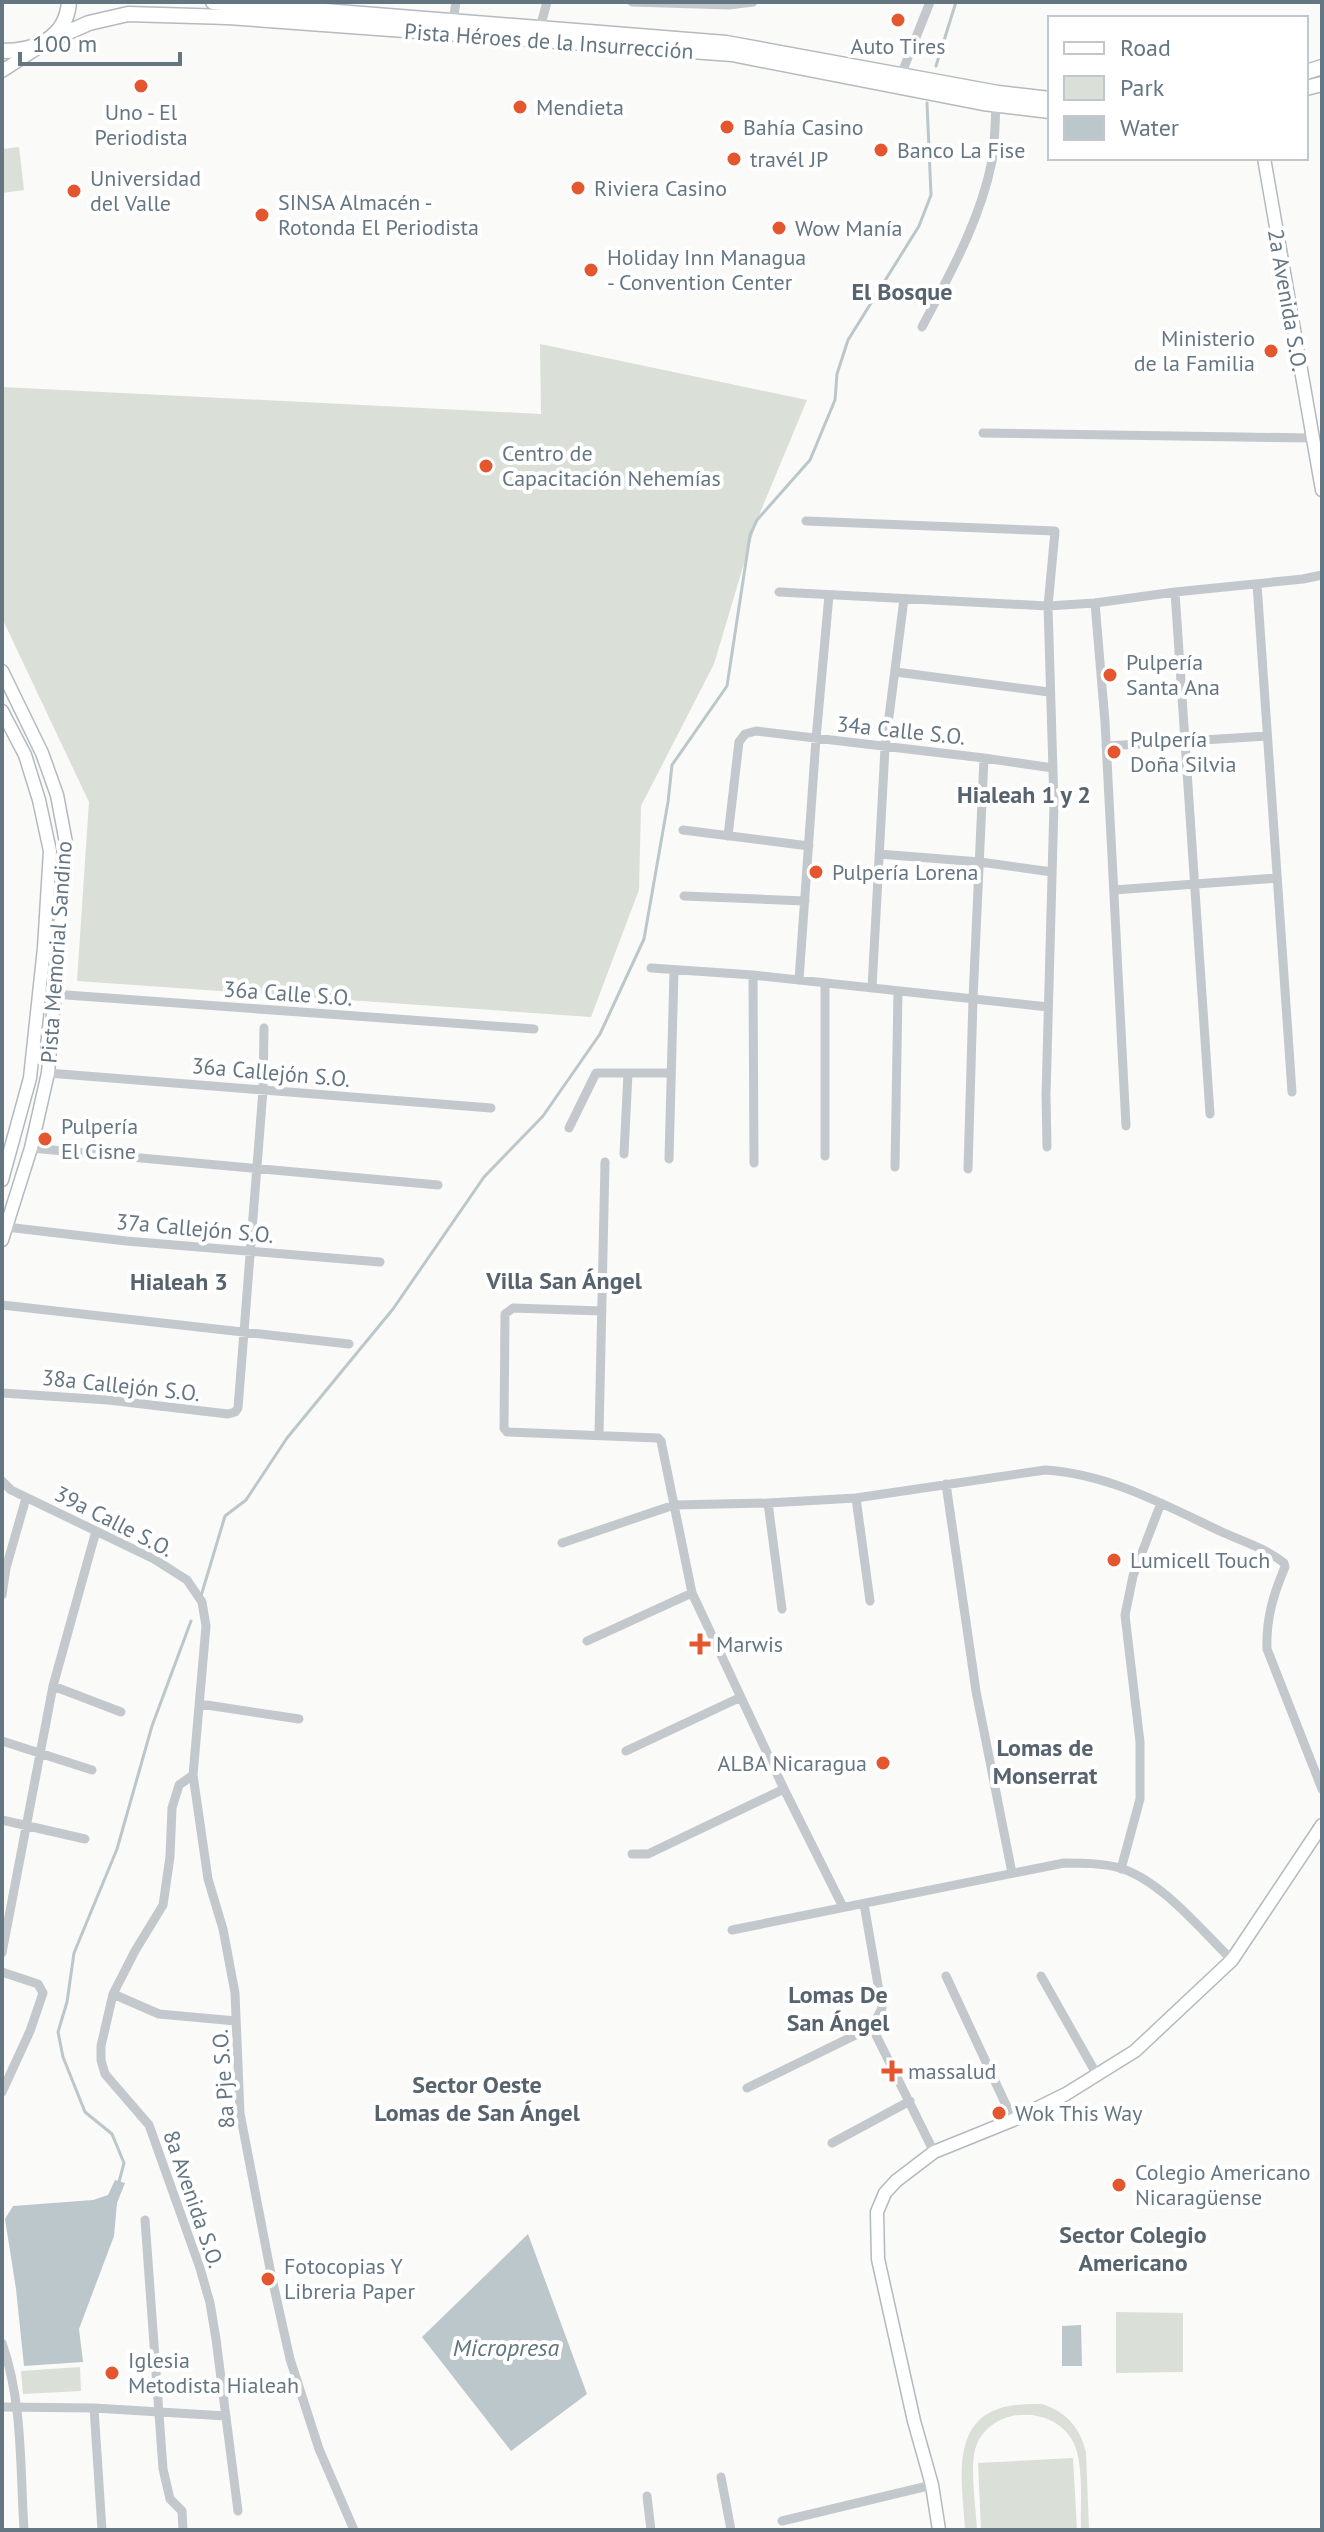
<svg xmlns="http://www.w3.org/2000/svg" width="1324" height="2532" viewBox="0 0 1324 2532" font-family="'PT Sans',sans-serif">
<rect width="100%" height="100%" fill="#fafaf8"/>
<path fill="#dadfd7" d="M19,147L24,190L2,193V149Z
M540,344L807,400L757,520L714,664L641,806L639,890L591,1017L77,981L89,802L2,618V387L541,414Z
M1116,2312L1183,2313V2372L1116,2373Z
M80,2367L81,2391L23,2394L21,2371Z
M1042,2404C1066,2412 1080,2427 1086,2452L1089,2530H1081C1080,2504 1085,2460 1071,2438C1047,2401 981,2409 974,2455C971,2476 976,2509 977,2530H965C963,2487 948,2421 1004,2407C1016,2404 1030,2404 1042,2404Z
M1073,2458L1077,2530H981L978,2463Z"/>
<path fill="#bbc7cb" d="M115,2180L125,2183L117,2203L114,2236L79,2329L83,2362L24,2366L16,2289L5,2219L13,2206L93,2200L108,2195Z
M528,2234L587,2394L511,2451L422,2337Z
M1081,2325L1082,2366H1062V2326Z"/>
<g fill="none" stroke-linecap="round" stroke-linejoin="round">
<path stroke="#bbc7cb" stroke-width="3" d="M936,66L956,2
M201,1596L225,1516L246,1500L287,1438L393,1309L484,1177L543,1116L600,1034L644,939L668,802L672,765L727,686L750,535L757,520L810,460L835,400L837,374L848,340L919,226L931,195L927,103
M119,2182L124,2163L112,2134L85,2112L63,2057L58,2032L67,2002L74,1953L117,1849L152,1726L191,1621"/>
<defs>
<path id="secondary" d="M2,71L36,49
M1264,158L1322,490
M2,671L42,753L57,795L67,848L48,1073L31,1148L2,1240
M2,711L25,755L39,800L50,851L44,948L30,1078L2,1180
M939,2530L932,2485L914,2421L878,2259L877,2212L885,2193L896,2181L934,2152L1013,2120L1066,2094L1135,2051L1232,1960L1322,1825"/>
<path id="primary" d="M213,2L726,43L998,93L1050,99
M48,41L89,23L128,14L228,17L732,54L983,103L1050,111
M2,51C35,51 66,39 69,2
M1306,72L1322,67
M1306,88L1322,84"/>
</defs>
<use href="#secondary" stroke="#b3babf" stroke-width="15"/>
<use href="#primary" stroke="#b5babe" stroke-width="17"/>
<path stroke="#c3c8cc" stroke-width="9" d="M632,2L729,5L753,2
M453,21L456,2
M540,28L547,2
M901,75L930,2
M922,327C950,274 980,221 992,161C995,143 995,123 996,105
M983,433L1311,438
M806,521L1055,531L1048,606L1054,804L1046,1095L1047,1147
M1257,584L1292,1092
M779,592L1048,606L1095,603L1175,592L1303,579L1322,575
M1175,592L1210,1114
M1095,603L1105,722L1126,1126
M896,672L1049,692
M1106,746L1267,736
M683,830L809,846
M728,836L739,742L745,734L756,731L984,758L1053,768
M879,854L980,862L1052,872
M1114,890L1277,878
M684,896L805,901
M651,968L753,975L1048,1007
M753,975L754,1163
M799,980L816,739L829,595
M872,988L885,748L904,599
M39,993L534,1029
M48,1073L491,1108
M569,1128L596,1073H671
M31,1148L438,1185
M624,1154L628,1073
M825,1156V983
M669,1159L674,971
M895,1167L898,991
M968,1169L973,999L984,758
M6,1227L126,1241L380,1262
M2,1305L349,1344
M602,1311L513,1308L505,1314L504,1428L507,1432L658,1438L661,1441L692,1593L784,1789L843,1907
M2,1393L108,1400L228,1414L235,1412L238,1408L263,1090L264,1028
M599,1435L605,1162
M2,1481L11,1490L154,1559L187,1580L202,1602L206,1626L193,1775L208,1879L223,1929L235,1993L240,2113L271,2274L290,2359L319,2449L354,2530
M946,1484L976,1691L1012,1873
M856,1498L870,1601
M768,1503L782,1609
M562,1543L674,1505L768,1503L856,1498L1045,1470C1109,1474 1165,1505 1222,1532C1242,1541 1267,1549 1284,1563L1285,1567C1273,1595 1266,1619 1267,1649L1322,1789
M2,1595L6,1568L26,1498
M587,1641L692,1593
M53,1686L121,1712
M200,1704L299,1719
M2,1741L92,1770
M626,1751L741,1697
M193,1775L179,1785L172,1808L170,1857L163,1905L135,1951L113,1994L101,2046V2060L105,2074L149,2125L200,2268L210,2303L216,2339L238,2511
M2,1820L85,1839
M632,1854H648L784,1789
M1121,1869L1140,1799V1742L1125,1615L1133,1576L1161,1503
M732,1930L1064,1863C1082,1863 1102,1863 1120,1868C1162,1881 1201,1930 1232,1960
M2,1953L53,1686L96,1531
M2,1972L38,1984L43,1993L30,2031L2,2092
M946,1976L1013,2120
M1041,1976L1097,2075
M113,1994L159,2014L236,2021
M872,2027L934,2152
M747,2088L872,2027L882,2008L864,1904
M832,2143L910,2101
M145,2220L163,2469L170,2499L182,2511L183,2530
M2,2343C23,2402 20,2469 24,2530
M2,2407L94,2408L226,2416
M94,2408L102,2530
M721,2477L731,2530
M647,2496L651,2530
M782,2521L932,2485"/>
<use href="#secondary" stroke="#fff" stroke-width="12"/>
<use href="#primary" stroke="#fff" stroke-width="14"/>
</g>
<g fill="#e4572e" stroke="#fff" stroke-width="3">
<circle cx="898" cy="20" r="8"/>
<circle cx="141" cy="86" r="8"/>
<circle cx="520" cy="107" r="8"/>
<circle cx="727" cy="127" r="8"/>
<circle cx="881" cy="150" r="8"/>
<circle cx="734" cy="159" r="8"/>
<circle cx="578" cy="188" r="8"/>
<circle cx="74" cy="191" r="8"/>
<circle cx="262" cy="215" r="8"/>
<circle cx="779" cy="228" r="8"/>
<circle cx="591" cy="270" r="8"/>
<circle cx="1271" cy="351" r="8"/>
<circle cx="486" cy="466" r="8"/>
<circle cx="1110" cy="675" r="8"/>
<circle cx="1114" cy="752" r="8"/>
<circle cx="816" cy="872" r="8"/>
<circle cx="45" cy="1139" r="8"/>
<circle cx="1114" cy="1560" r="8"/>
<path d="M696 1632h8v8h8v8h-8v8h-8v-8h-8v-8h8z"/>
<circle cx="883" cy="1763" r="8"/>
<path d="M888 2059h8v8h8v8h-8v8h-8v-8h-8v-8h8z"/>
<circle cx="999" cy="2113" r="8"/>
<circle cx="1119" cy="2185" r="8"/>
<circle cx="268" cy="2279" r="8"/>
<circle cx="112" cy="2373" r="8"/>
</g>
<g text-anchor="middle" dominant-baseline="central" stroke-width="8" stroke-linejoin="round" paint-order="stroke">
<g font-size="22" fill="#657683" stroke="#fff">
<text transform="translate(549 41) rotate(4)">Pista Héroes de la Insurrección</text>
<text transform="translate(1288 300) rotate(80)">2a Avenida S.O.</text>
<text transform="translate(901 730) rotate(6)">34a Calle S.O.</text>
<text transform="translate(56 952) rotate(-86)">Pista Memorial Sandino</text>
<text transform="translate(288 993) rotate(4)">36a Calle S.O.</text>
<text transform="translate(271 1072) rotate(5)">36a Callejón S.O.</text>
<text transform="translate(195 1228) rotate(5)">37a Callejón S.O.</text>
<text transform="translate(121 1385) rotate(6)">38a Callejón S.O.</text>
<text transform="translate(114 1521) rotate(27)">39a Calle S.O.</text>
<text transform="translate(223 2079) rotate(-94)">8a Pje S.O.</text>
<text transform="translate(194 2199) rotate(71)">8a Avenida S.O.</text>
</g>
<g font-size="22" fill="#657683" stroke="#fff" text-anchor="start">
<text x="898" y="46" text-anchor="middle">Auto Tires</text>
<text x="536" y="107">Mendieta</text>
<text x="141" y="112" text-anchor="middle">Uno - El<tspan x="141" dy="25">Periodista</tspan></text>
<text x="743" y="127">Bahía Casino</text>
<text x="897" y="150">Banco La Fise</text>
<text x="750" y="159">travél JP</text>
<text x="90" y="178">Universidad<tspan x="90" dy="25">del Valle</tspan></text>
<text x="594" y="188">Riviera Casino</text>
<text x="278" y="202">SINSA Almacén -<tspan x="278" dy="25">Rotonda El Periodista</tspan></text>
<text x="795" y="228">Wow Manía</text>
<text x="607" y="257">Holiday Inn Managua<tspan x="607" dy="25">- Convention Center</tspan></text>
<text x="1255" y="338" text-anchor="end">Ministerio<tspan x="1255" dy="25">de la Familia</tspan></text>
<text x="502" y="453">Centro de<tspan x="502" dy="25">Capacitación Nehemías</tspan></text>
<text x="1126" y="662">Pulpería<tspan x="1126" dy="25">Santa Ana</tspan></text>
<text x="1130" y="739">Pulpería<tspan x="1130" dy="25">Doña Silvia</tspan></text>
<text x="832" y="872">Pulpería Lorena</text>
<text x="61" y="1126">Pulpería<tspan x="61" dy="25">El Cisne</tspan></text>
<text x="1130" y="1560">Lumicell Touch</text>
<text x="716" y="1644">Marwis</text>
<text x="867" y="1763" text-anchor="end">ALBA Nicaragua</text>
<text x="908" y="2071">massalud</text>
<text x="1015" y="2113">Wok This Way</text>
<text x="1135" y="2172">Colegio Americano<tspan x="1135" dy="25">Nicaragüense</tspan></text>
<text x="284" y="2266">Fotocopias Y<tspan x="284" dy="25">Libreria Paper</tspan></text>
<text x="128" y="2360">Iglesia<tspan x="128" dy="25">Metodista Hialeah</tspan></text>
</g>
<g font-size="24" font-weight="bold" fill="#57646e" stroke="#fff">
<text x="902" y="291">El Bosque</text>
<text x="1024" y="794">Hialeah 1 y 2</text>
<text x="564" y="1280">Villa San Ángel</text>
<text x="179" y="1281">Hialeah 3</text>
<text x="1045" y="1747">Lomas de<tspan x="1045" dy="28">Monserrat</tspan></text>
<text x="838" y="1994">Lomas De<tspan x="838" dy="28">San Ángel</tspan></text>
<text x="477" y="2084">Sector Oeste<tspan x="477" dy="28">Lomas de San Ángel</tspan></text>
<text x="1133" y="2234">Sector Colegio<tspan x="1133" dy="28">Americano</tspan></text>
</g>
<g font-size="24" font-style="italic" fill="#60757c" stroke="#fff">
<text x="506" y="2347">Micropresa</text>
</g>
</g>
<rect width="1324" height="2532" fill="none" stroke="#657683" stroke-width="8"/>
<rect x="1048" y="16" width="260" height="144" fill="#ffffff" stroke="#c1c8cd" stroke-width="2"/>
<rect x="1064" y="42" width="40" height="12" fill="#ffffff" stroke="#c1c8cd" stroke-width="2"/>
<text x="1120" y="56" font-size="24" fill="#657683">Road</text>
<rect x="1064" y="76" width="40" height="24" fill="#dadfd7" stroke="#c1c8cd" stroke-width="2"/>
<text x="1120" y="96" font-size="24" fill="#657683">Park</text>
<rect x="1064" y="116" width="40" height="24" fill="#bbc7cb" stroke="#c1c8cd" stroke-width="2"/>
<text x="1120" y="136" font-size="24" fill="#657683">Water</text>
<path d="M20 52v12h160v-12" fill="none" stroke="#657683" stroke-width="4"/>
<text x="32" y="52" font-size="24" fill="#657683" stroke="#ffffff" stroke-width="6" paint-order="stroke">100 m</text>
</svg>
